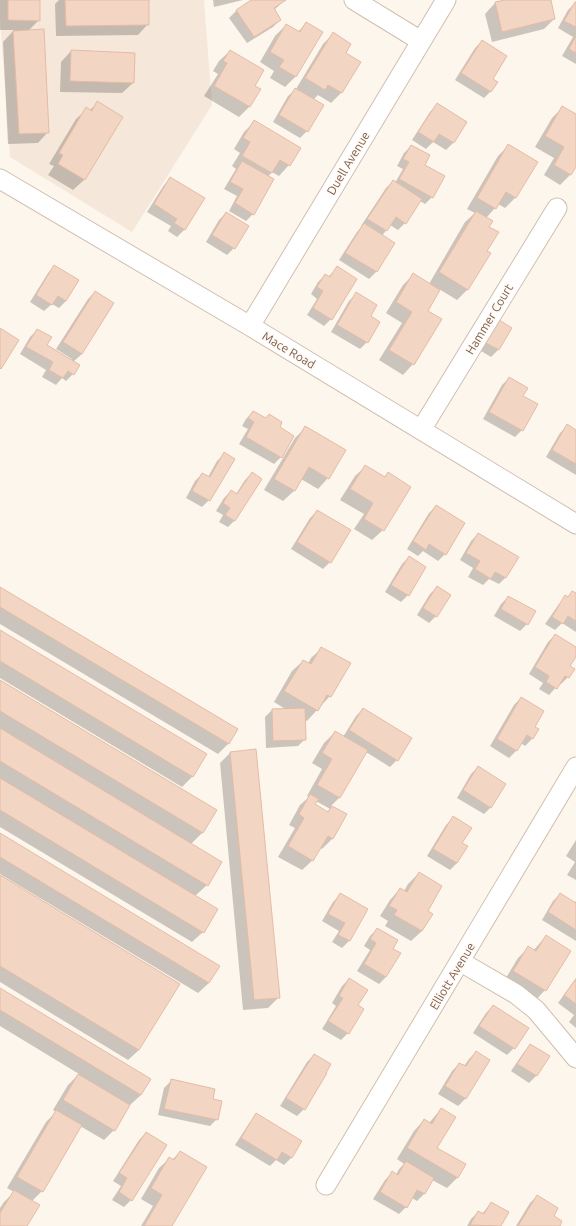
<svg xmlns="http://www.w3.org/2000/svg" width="576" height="1226" viewBox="0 0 576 1226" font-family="Ubuntu,sans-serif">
<rect width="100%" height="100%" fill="#fdf6ec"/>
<path fill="#f5e8da" d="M0,0H204L212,105L132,232L10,157L0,19Z"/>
<path fill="#0003" fill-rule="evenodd" d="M0,0H39V20L28,31L48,132L38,143L8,144L3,42L14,30H0Z
M59,0H148V24L138,35L56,36L55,4Z
M213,0H243L214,7Z
M253,0H285L274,10L280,20L273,27L247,43L229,18L236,11Z
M509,0H550L554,19L544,29L492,42L485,14L495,3Z
M575,3H576V64L562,56L573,37L558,28L568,10Z
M306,23L296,76L285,87L270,78L274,71L260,62L275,36L286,25L298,32Z
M333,34L344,53L360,63L341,93L331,103L318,95L313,100L307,131L300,138L273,122L288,96L296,89L323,44Z
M482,41L492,79L491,91L484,98L455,80L475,48Z
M71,51L133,83L122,93L60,92L61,62Z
M230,51L253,86L250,106L239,117L204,96L218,74L213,71L219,61Z
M97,103L122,117L84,180L73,190L48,175L54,166L49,164L76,119L87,109L90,110Z
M437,104L466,123L453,143L446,150L433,142L426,149L412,140L430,112Z
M562,108L576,115V165L571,174L560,185L544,175L554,158L535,147L552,118Z
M254,122L289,165L279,176L272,172L268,177L253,214L246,221L229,211L237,196L224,189L236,169L232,166L240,153L234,149L244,132Z
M411,146L423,165L432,197L425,204L420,201L405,223L398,230L390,225L382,236L394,243L376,272L369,279L339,260L357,232L362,226H361L386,188L393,181L395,183L403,169L397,166L404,153Z
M508,146L536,162L515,198L505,208L498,204L495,208L486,218L488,227L486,252L467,290L457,300L439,289L426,311L413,364L403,375L379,360L402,323L386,313L403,285L413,275L429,284L465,222L475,213L467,209L498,156Z
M171,178L203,199L184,230L177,237L168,231L171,226L147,212L164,185Z
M226,213L234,248L227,255L206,242L219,220Z
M55,266L66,301L59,308L52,304L44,311L30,302L48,273Z
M337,268L331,319L324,326L307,315L317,299L311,294L318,282L325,275L328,277Z
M95,292L82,354L73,362V374L66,381L62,378L56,385L42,377L46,370L20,354L30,337L37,330L46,346L71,360L72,359L56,349L88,299Z
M356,294L369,316L367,342L360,349L331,332L349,301Z
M511,328L498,350L491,357L476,348Z
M509,378L522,396L537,405L522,430L515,437L483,419L502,385Z
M253,412L281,457L274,464L239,444L248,429L242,426L246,419Z
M567,426L576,431V475L546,457L560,433Z
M306,427L328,478L318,489L301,479L294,491L283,501L264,490L295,438Z
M224,454L209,500L202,507L186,498L195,481L202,474L208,477L217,461Z
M366,466L384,477L388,473L383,530L372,540L354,529L364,514L340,500L355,476Z
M252,473L235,520L228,527L219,522L223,515L216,511L224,498L231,491L236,494L245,480Z
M436,506L445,554L438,561L423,551L418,556L407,549L429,513Z
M317,511L330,562L323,569L291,549L310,518Z
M478,534L506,577L499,584L489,579L483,585L468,577L473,568L460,560L471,541Z
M409,557L408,595L401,602L385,592L402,564Z
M437,587L436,616L429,623L417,615L430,594Z
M0,588L237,730L228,744L218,754L0,624Z
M573,592L576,595V632L562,623L555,630L545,624L559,604L566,597L567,598Z
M508,597L527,624L520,631L494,616L501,604Z
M0,631L205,755L192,777L182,787L0,678Z
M555,635L576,648V655L569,666L568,677L561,684L560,683L549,695L539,689L543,683L529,674L548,642Z
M322,648L330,696L307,721L304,719L305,739L298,746L266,748L265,717L272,710H287L274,702L292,671L303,661L308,664L311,658Z
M0,681L216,810L202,833L191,844L207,885L195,896L203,932L192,942L0,827Z
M521,698L534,727L537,729L532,739L525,746L521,743L516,751L509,758L490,746L514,705Z
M363,709L397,760L390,767L366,752L339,798L331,806L346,815L333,838L322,849L320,847L313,860L302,870L278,857L295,828L289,825L300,805L309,797L307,796L322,769L312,763L324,743L335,732L343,737L356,716ZM316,801L330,809L327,812L314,805Z
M230,753L279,997L268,1008L243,1010L220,763Z
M478,767L491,807L484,814L457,798L471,774Z
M453,818L461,843L457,863L450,870L427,856L446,825Z
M0,834L209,983L198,993L0,874Z
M576,840V880L567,875L575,862L566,856Z
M419,873L426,911L432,914L422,931L411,941L385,926L388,921L380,916L390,900L400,889L404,891L408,884Z
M0,876L139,1050L128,1060L0,982Z
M560,894L574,903L576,901V941L542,920L553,901Z
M340,895L367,910L349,941L342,948L332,942L339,931L322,921L333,902Z
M377,929L386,977L379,984L357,971L370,950L364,946L370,936Z
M546,936L545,990L535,1001L504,981L518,958L528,948L533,951Z
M576,978V1028L569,1022L574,1015L558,1003Z
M349,979L357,1006L348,1033L341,1040L322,1029L336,1006L332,1003L342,986Z
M0,989L141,1095L130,1105L129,1104L114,1130L104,1140L80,1126L42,1191L31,1202L26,1226H0V1208L4,1202L14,1192L7,1188L46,1122L56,1112L53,1110L68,1085L79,1074L0,1026Z
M493,1006L527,1028L514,1048L507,1055L473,1033L486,1013Z
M531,1045L548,1057L536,1076L529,1083L511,1071L524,1052Z
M476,1052L489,1060L465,1099L458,1106L438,1094L452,1071L459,1064L464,1066L469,1059Z
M314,1055L304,1109L297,1116L280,1106L307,1062Z
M171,1081L212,1100L217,1119L210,1126L158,1115L164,1088Z
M441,1109L436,1148L465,1164L457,1178L447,1188L432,1180L424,1194L417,1201L412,1198L406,1207L399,1214L373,1199L385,1180L392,1173L396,1175L399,1169L404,1164L397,1159L414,1131L424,1120L429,1123Z
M257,1115L300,1142L291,1158L284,1165L276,1160L270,1166L235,1145L250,1122Z
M146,1133L131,1200L124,1207L112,1200L121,1186L113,1181L139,1140Z
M180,1152L171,1226H141L153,1206L141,1199L159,1168L170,1158L172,1160Z
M537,1196L552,1216L558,1226H516L530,1203Z
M491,1203L508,1213L500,1226H467L471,1219L478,1212L482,1214Z"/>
<path fill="#f3d5c3" stroke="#e6bba3" d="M8,0H40V21L8,20Z
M65,0H149V25L66,26Z
M251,0H286L274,8L281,20L254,37L236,10Z
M505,0H551L555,19L502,32L495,2Z
M575,2H576V27L564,21Z
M306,22L323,32L296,77L279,67L284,60L270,52L286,24L300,32Z
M44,29L49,133L19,134L13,31Z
M333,32L351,44L346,53L361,62L342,93L328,85L325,90L305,78Z
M576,36V53L569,49Z
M482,40L507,56L493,79L498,82L491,92L461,73Z
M71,50L135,53L134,83L70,81Z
M230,50L264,70L255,86L261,89L250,107L214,86L227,63L223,61Z
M295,88L324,105L308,132L279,115Z
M97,101L123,117L85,180L58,164L63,155L59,153L86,107L92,111Z
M437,103L467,122L454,143L439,134L434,142L418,132Z
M562,106L576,114V167L571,175L554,165L564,147L545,136Z
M254,120L301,148L290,166L280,160L272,173L242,156L250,142L243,138Z
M508,144L538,162L516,198L506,192L496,209L477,198Z
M411,145L430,155L425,165L445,176L433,198L399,179L409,162L403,159Z
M242,161L274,179L254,215L235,203L243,189L230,182Z
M170,177L205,198L185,230L174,223L177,219L154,204Z
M393,180L422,199L406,224L396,217L387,231L367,219Z
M476,211L493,221L489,227L499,232L487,251L491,253L468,290L439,272Z
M226,212L249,226L235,249L212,235Z
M364,223L395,243L377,272L345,253Z
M54,265L79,280L66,301L58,296L52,305L36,295Z
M337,266L357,279L332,320L313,308L323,291L317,287L325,274L330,277Z
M413,273L440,290L428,311L442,319L414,365L389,350L412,312L396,302Z
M95,291L114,303L82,354L63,342Z
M356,292L377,305L371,316L380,322L368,343L337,325Z
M496,318L512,328L499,350L482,341Z
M0,328L19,340L1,369L0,368Z
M37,329L52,337L47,345L80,365L74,375L68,371L63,378L49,370L53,362L26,347Z
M509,377L528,388L523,396L538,404L523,431L489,412Z
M253,411L266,418L269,414L282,422L280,427L294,436L282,458L246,437L254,422L248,418Z
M567,424L576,430V464L552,450Z
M305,426L346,450L329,479L309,467L295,491L274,479Z
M224,452L235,459L210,501L192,491L202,473L210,477Z
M365,465L385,477L388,472L411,487L384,531L364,519L373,503L350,489Z
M252,472L262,479L235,521L225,515L230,508L223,503L231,490L237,494Z
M436,505L465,523L446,555L429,544L426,550L413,541Z
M317,510L351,530L331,563L297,542Z
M478,533L519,557L506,578L495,572L491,579L475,569L480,561L466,553Z
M409,556L426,567L409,596L391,585Z
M437,586L451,595L437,617L423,608Z
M0,587L238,729L229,744L0,607Z
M572,591L576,593V621L568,616L563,624L552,617L565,595L568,597Z
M508,596L536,611L528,625L501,609Z
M0,630L207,754L193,777L0,661Z
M555,634L576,647V657L570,666L575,669L569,678L565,676L557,689L546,682L549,676L535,667Z
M321,647L351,663L331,697L327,695L318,711L284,691L303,660L311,664Z
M0,680L217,810L203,833L0,711Z
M521,697L544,711L535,727L539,729L533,739L527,735L517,751L497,739Z
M305,708L306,740L273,741L272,709Z
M363,708L412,738L398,761L349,730Z
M0,728L222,862L208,886L0,761Z
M335,731L368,750L340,798L317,785L332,759L322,753Z
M256,749L280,998L254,1000L230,752Z
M478,766L506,784L491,808L463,790Z
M0,778L218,909L204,933L0,810Z
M310,794L319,799L315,804L328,812L332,806L347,814L333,839L328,836L313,861L288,846L304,818L299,814Z
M453,816L472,828L462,843L468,846L457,863L433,849Z
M0,833L220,966L209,983L0,857Z
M419,872L442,886L428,911L433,914L422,931L394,915L397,910L389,906L400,888L407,892Z
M0,875L180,984L139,1050L0,966Z
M340,893L368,909L350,941L338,935L345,923L328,914Z
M560,893L576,903V930L548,912Z
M377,928L398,940L393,949L401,953L386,977L364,964L376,943L370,939Z
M546,935L571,951L546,991L513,971L528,946L536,951Z
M349,978L368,990L358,1005L364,1009L349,1034L328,1021L343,998L339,996Z
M576,979V1004L564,995Z
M0,988L151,1079L141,1095L0,1010Z
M493,1005L529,1028L515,1049L479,1026Z
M530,1044L550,1056L537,1076L517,1064Z
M476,1051L490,1060L466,1099L445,1086L459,1063L466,1066Z
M314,1054L331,1064L326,1073H327L305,1110L286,1098Z
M78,1074L130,1105L115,1131L63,1100Z
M171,1079L215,1089L213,1099L222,1101L218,1120L164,1109Z
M441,1108L456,1117L437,1148L466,1164L458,1178L407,1148L424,1119L432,1124Z
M56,1110L82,1125L43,1192L17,1177Z
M256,1113L302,1141L292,1158L282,1152L277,1160L241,1138Z
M146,1132L167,1145L132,1201L119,1192L127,1178L119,1173Z
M180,1151L207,1167L172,1226H144L162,1195L151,1188L169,1157L174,1160Z
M406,1161L434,1178L425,1194L417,1190L407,1208L380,1192L392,1171L398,1175Z
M14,1190L40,1205L27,1226H0V1213Z
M537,1195L558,1208L554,1216L562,1221L560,1226H518Z
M491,1202L509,1212L501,1226L470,1225L478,1211L484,1214Z"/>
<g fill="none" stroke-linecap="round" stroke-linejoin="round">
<defs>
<path id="minor" d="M354,0L421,41
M0,179L250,326L576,524
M250,326L446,0
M421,430L557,208
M461,962L516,994L536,1010L576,1058
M326,1185L576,767"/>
</defs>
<use href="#minor" stroke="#d1beb0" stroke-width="21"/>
<use href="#minor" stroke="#fff" stroke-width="19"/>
</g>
<g text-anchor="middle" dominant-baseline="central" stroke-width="3" stroke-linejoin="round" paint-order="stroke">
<g font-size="12" fill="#7a5c4d" stroke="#fffaf3">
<text transform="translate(348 163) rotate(-59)">Duell Avenue</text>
<text transform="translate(489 319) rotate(-59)">Hammer Court</text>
<text transform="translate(289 350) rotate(31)">Mace Road</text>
<text transform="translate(452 976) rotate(-59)">Elliott Avenue</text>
</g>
</g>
</svg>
